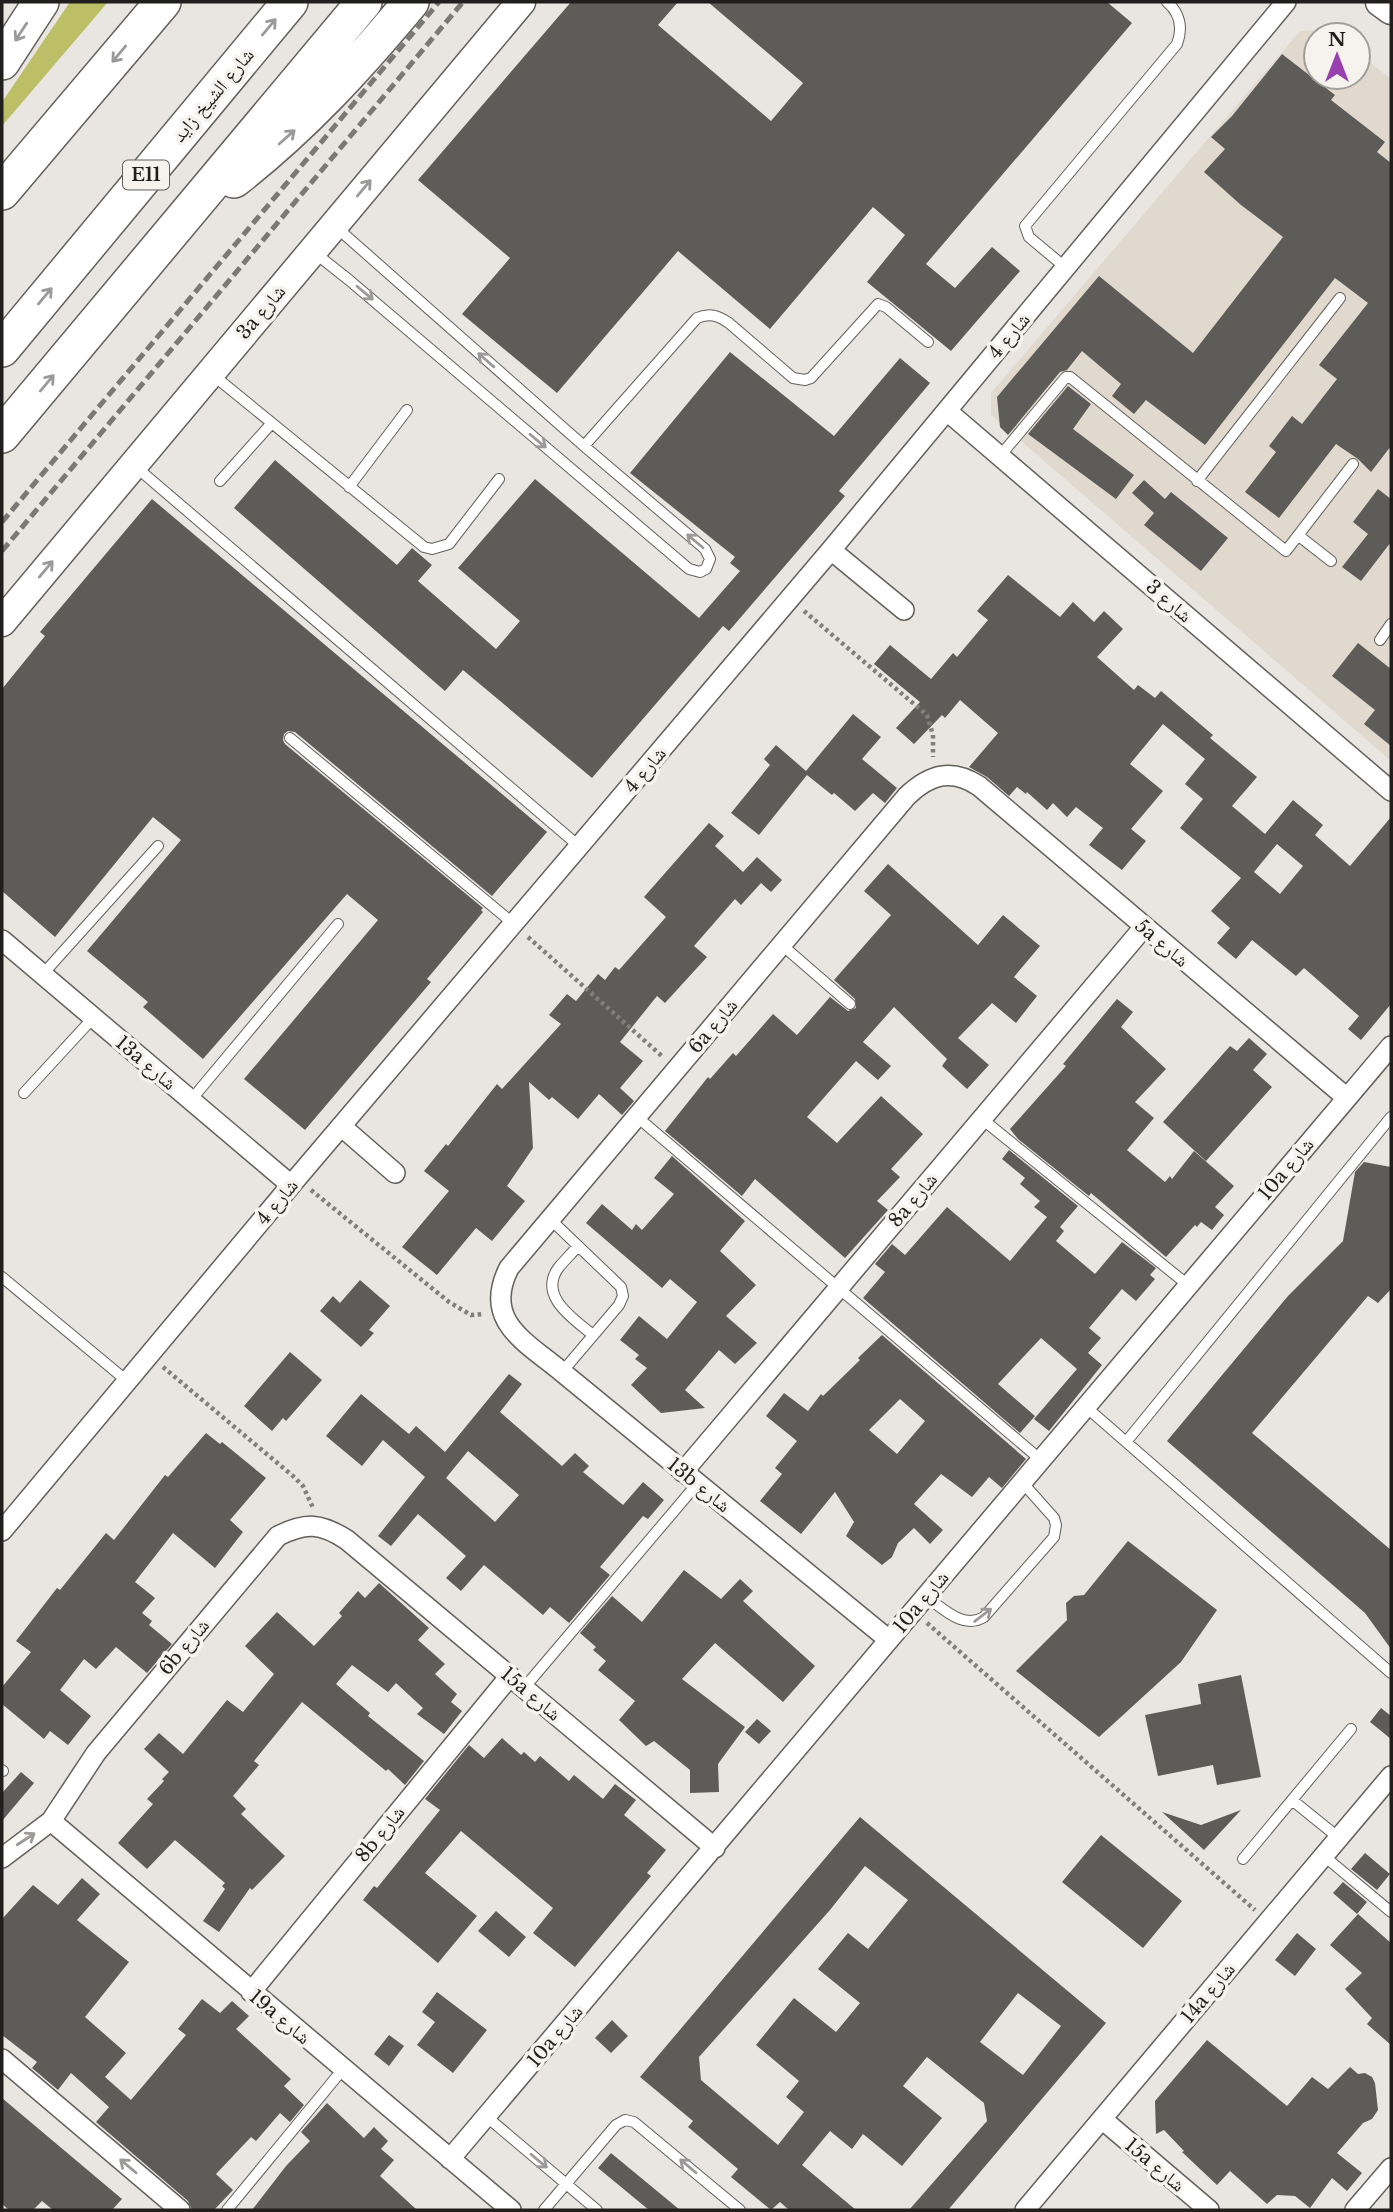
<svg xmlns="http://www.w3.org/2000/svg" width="1393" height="2212" viewBox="0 0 1393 2212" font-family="'Libre Baskerville','Noto Naskh Arabic',serif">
<rect width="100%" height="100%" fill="#e9e6e1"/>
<path fill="#e1d9ce" d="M1328,30L1334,35H1316V77H1358V53L1391,79V761L991,415V393L1300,31Z"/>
<path fill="#bcbf66" d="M70,2H108L2,126V102Z"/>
<path fill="#5e5c58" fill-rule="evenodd" d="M571,2H678L658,25L771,121L803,83L708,2H1107L1132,23L926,264L955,288L992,247L1020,271L951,351L867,282L905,235L873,207L770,329L678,251L557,393L462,314L510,258L418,180Z
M1282,54L1335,95L1331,100L1385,142L1377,152L1391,163V446L1371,472L1358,459L1336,444L1279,518L1245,492L1276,452L1269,446L1292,416L1302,424L1337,379L1319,365L1368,303L1335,278L1205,445L1146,400L1134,414L1112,396L1121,384L1082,351L1067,370L1060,372L1008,435L1000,427L997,397L1099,276L1193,353L1283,237L1241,205L1204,172L1225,149L1211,137L1232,116Z
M730,352L834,436L900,358L930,383L839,491L845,496L729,631L723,626L592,778L463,670L445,691L234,508L275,460L397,565L412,548L432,565L418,581L496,649L520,621L458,568L535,479L699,618L740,571L730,563L735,557L630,473Z
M1068,386L1091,404L1073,429L1134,475L1116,499L1028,434Z
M1144,480L1165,499L1171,492L1228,538L1201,571L1144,525L1154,513L1132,493Z
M1378,489L1391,499V542L1361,581L1342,567L1368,534L1353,522Z
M152,499L547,832L492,896L295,732L288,731L284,734L283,740L285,744L483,908L481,910L483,912L427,979L431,982L305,1130L244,1079L378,920L347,894L203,1059L143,1007L148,1002L87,951L181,840L153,817L55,937L2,891V689L45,636L40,632Z
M1008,575L1060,617L1073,602L1094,622L1104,611L1123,629L1097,657L1134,690L1138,685L1155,698L1161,691L1213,735L1210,738L1257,777L1232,806L1265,834L1293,800L1323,825L1315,835L1350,866L1391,817V1004L1361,1040L1348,1029L1359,1016L1304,968L1296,976L1252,940L1236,959L1217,943L1230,928L1211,911L1241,878L1180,828L1203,799L1185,784L1205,759L1163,724L1130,764L1163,791L1131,829L1146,841L1122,870L1089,845L1103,828L1076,807L1067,817L1053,803L1047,810L1027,792L1026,794L1017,787L1009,796L987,777L969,767L998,733L960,700L945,718L942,715L914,744L896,728L920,702L874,664L890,645L931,679L953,653L957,657L988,620L977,611ZM1277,844L1303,866L1280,894L1254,872Z
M1358,643L1391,669V746L1364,724L1375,710L1332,676Z
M853,714L881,737L862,759L897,788L885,803L873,793L855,811L834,793L832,795L807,775L759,835L731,813L770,765L764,759L776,745L806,771Z
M709,823L724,836L715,846L743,872L757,857L782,880L771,892L761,883L741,905L735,899L694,946L707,957L665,1003L657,996L620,1042L643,1061L620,1088L634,1101L622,1115L599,1094L578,1119L552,1097L549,1100L529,1082L533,1148L507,1186L525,1201L492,1241L476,1228L437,1275L402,1247L449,1191L424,1171L446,1144L448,1146L497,1084L502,1089L561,1024L549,1015L567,994L576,1001L598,974L605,980L615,967L619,970L666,917L644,897Z
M888,864L978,945L1003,915L1040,946L1014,977L1037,996L1016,1023L992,1003L958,1038L989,1065L967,1089L942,1066L947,1059L894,1007L863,1042L891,1066L878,1080L856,1061L807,1117L837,1143L881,1096L923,1134L891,1169L900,1177L877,1201L888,1210L845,1258L755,1179L742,1196L665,1131L708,1077L710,1079L733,1053L736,1056L773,1014L797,1035L830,997L848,1011L856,1008L855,999L834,980L891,915L864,891Z
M1117,999L1133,1012L1121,1027L1166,1069L1135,1102L1154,1118L1127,1150L1165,1182L1170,1176L1172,1179L1194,1151L1234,1186L1215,1207L1224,1215L1212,1230L1201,1222L1197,1227L1195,1225L1166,1257L1091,1193L1089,1196L1018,1139L1010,1129L1066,1066L1063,1064Z
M1249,1038L1267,1054L1253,1070L1272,1087L1206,1161L1163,1122L1230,1046L1237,1051Z
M1009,1150L1078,1206L1060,1227L1064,1231L1056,1241L1095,1274L1122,1242L1156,1268L1150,1275L1155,1279L1136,1301L1122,1289L1089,1328L1101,1338L1088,1353L1102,1365L1049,1431L1034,1419L1077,1369L1041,1338L998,1384L1035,1416L1020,1433L863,1298L885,1272L875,1264L892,1244L905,1255L947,1207L1010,1261L1047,1217L1034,1207L1040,1201L1020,1184L1025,1178L1002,1159Z
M672,1156L745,1221L720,1251L756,1285L726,1316L757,1343L735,1364L719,1350L685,1390L705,1408L661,1413L631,1385L647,1368L635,1359L639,1355L620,1340L639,1316L667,1339L697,1302L670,1279L662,1288L586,1223L602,1204L632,1230L636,1224L642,1230L674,1194L654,1178Z
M1364,1162L1391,1167V1289L1378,1303L1368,1296L1252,1433L1391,1550V1649L1365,1613L1167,1441L1288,1296L1343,1241L1355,1172Z
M360,1280L390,1306L369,1330L374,1333L361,1347L320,1311L333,1296L340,1303Z
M882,1335L1026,1459L1002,1488L989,1477L972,1497L941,1474L914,1504L943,1530L930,1544L914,1528L898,1543L892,1557L882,1565L846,1536L854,1522L835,1492L801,1534L760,1501L782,1474L775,1468L797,1441L766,1416L784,1393L808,1411L821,1394L823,1396L860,1360L858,1358ZM900,1399L925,1421L897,1454L869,1430Z
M290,1352L322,1380L286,1421L283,1418L272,1431L244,1406Z
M509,1374L522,1384L500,1412L562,1466L575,1453L589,1466L583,1472L623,1505L643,1482L664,1500L648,1519L643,1516L600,1567L610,1575L569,1623L550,1607L543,1615L484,1565L461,1591L446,1578L466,1556L418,1514L391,1546L378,1536L425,1477L383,1440L362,1466L326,1436L361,1394L409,1434L416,1426L445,1452ZM468,1451L519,1495L495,1522L446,1478Z
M206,1433L220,1444L222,1442L266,1478L230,1520L243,1532L215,1568L173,1533L135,1582L155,1598L142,1613L152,1621L149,1625L172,1644L147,1673L116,1647L96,1669L84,1659L60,1690L91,1716L68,1745L50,1731L44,1739L2,1704V1687L31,1652L16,1641L57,1588L60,1590L106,1533L114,1540L165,1475L168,1477Z
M1128,1541L1217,1610L1181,1662L1099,1737L1016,1671L1067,1620L1066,1603L1074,1596L1084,1595Z
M684,1570L721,1599L740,1579L753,1591L743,1601L815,1666L783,1702L715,1643L682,1679L745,1727L718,1764L719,1792L690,1793V1770L654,1741L646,1746L619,1720L635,1701L598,1670L606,1661L593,1650L596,1647L580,1633L612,1596L642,1622Z
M379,1583L429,1628L418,1640L445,1664L435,1674L457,1694L451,1702L462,1711L444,1734L417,1714L423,1708L396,1683L388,1692L352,1665L336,1684L370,1713L368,1716L424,1761L405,1785L388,1769L386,1771L359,1749L302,1702L254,1761L259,1765L233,1796L246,1809L241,1814L285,1856L252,1890L250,1888L219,1932L203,1921L225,1889L222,1886L225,1883L175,1840L147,1869L118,1843L153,1804L147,1799L164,1781L162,1779L169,1772L144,1749L159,1733L183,1754L227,1700L243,1712L274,1674L245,1646L277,1612L314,1646L342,1616L339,1613L358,1591L365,1598Z
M1241,1675L1261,1777L1217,1785L1213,1765L1158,1776L1145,1715L1201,1704L1198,1684Z
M1381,1708L1391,1716V1739L1370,1722Z
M757,1719L771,1731L759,1744L745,1732Z
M502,1738L521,1755L524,1752L535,1762L540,1756L569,1781L574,1775L603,1799L615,1784L636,1800L624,1815L666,1850L647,1873L651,1876L575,1967L533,1933L553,1908L461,1831L425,1873L477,1916L438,1963L363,1900L374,1886L377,1888L440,1810L425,1799L469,1745L484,1758Z
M21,1772L34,1783L2,1821V1793Z
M1241,1810L1204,1850L1162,1812L1201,1825Z
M860,1817L1106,2023L948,2210H909L987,2121L984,2103L927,2057L903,2086L942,2118L902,2166L863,2134L852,2149L830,2131L802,2165L856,2210H789L780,2202L771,2210L731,2177L738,2169L688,2127L693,2121L640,2077ZM865,1866L908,1900L868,1949L848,1933L818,1969L860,2003L836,2032L794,1998L756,2045L799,2081L786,2097L804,2112L778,2145L701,2080L699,2057L830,1910ZM1018,1993L1061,2026L1023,2075L980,2042Z
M1101,1835L1182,1901L1143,1948L1062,1882Z
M1365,1853L1390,1874L1377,1890L1351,1869Z
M82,1878L100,1894L77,1920L129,1962L85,2017L126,2053L105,2077L131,2100L186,2035L178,2029L202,1999L220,2013L232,2001L249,2016L236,2029L291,2079L284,2086L304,2105L290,2122L280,2113L256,2141L251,2137L216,2174L233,2190L214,2210H192L188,2201L96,2122L109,2107L71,2073L58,2090L32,2068L37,2062L2,2035V1919L33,1885L58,1905Z
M1343,1882L1367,1902L1357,1914L1333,1893Z
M496,1911L526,1937L509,1957L478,1931Z
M1358,1914L1391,1943V2045L1367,2024L1372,2018L1345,1989L1362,1973L1330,1945Z
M1297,1933L1316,1949L1295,1976L1275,1960Z
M437,1992L487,2030L453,2073L417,2045L435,2022L422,2012Z
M612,2020L628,2036L611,2053L595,2038Z
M389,2035L404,2046L389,2066L374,2054Z
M1207,2040L1287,2106L1312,2077L1328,2089L1350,2067L1358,2074L1365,2073L1372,2077L1375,2083L1378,2110L1372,2119L1363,2123L1337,2153L1362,2173L1347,2191L1332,2178L1310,2208L1295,2196L1277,2195L1267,2204L1230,2171L1217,2185L1182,2152L1184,2151L1164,2130L1156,2134L1155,2101Z
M2,2098L122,2199L112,2210H53L42,2201L33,2210H9L2,2204Z
M327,2103L364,2138L374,2127L388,2141L381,2149L394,2160L380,2176L417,2210H252L286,2166L310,2141L301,2132Z
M611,2153L680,2210H649L598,2168Z"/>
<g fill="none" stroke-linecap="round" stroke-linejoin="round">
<defs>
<path id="lane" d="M315,253L349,280L689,569L700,572L706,569L710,559L705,549L584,446L336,227
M1066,268L1029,237L1025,226L1177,44C1183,28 1180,13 1167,2
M213,375L424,547L432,549L449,544L499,479
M584,446L697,318C710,313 717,315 729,323L793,378L805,380L811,378L878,304L886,307L928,342
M1000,456L1066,377H1070L1286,551L1353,464
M136,467L580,847
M220,481L271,424
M1197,481L1340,298
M349,487L407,410
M1299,536L1331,561
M1380,640L1391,624
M290,738L514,924
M782,945L850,1004
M43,974L158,846
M24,1093L93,1018
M191,1100L338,924
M636,1116L1041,1460
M982,1119L1188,1285
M550,1219L621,1287L623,1296L619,1305L562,1372
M578,1246C572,1253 565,1260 559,1267C537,1296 574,1319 593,1335
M2,1277L127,1381
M1086,1407L1391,1673
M1126,1442L1391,1117
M925,1596C943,1608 963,1630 984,1617L1054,1537L1056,1525L1054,1518L1022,1482
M524,1688L697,1484
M2,1770L3,1771
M1292,1800L1339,1838
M1324,1856L1391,1912
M1243,1859L1351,1729
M487,2117L597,2210
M227,2210L343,2069
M544,2210L616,2125L625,2120L634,2122L740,2210"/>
<path id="street" d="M947,411L1391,791
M831,550L904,610
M2,940L291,1185
M341,1126L395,1173
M683,1472L1144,927
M2,1531L297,1178L831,550L1286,2
M889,1640L562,1372C526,1342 482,1321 509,1268L907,796C930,774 952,768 979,786L1347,1098
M51,1821L511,2210
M2,1858L51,1821L96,1753L278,1536C306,1522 321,1523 347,1540L715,1848
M251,1992L510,1676
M2,2059L180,2210
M1102,2119L1209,2210
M450,2159L1391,1046
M1025,2210L1391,1776
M1355,2210L1391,2168"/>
<path id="secondary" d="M1380,2L1391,10
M2,622L521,2"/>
<path id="highway" d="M2,62L41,2
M234,180C302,127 356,68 411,2
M2,192L163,2
M2,349L290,2
M2,435L364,2"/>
</defs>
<use href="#lane" stroke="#63605c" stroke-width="12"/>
<use href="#street" stroke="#63605c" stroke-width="22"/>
<use href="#secondary" stroke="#63605c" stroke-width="31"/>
<use href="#highway" stroke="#63605c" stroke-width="38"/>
<path stroke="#817f7c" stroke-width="4.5" stroke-dasharray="3.5 3.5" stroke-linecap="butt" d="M804,611L927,715L933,735V757
M528,937L663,1057
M311,1190L449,1302L471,1315L483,1314
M163,1367L293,1476L303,1486L313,1508
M927,1623L1255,1910"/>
<use href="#lane" stroke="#fff" stroke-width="10"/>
<use href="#street" stroke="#fff" stroke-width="19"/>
<use href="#secondary" stroke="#fff" stroke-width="28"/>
<use href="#highway" stroke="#fff" stroke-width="35"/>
<path stroke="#7b7975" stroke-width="5" stroke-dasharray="10 5" stroke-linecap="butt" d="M2,522L439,2
M2,551L463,2"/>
</g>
<defs><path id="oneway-shaft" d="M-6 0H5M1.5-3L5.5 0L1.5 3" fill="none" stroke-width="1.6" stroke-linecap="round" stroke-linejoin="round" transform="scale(1.75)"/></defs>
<g stroke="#9b9a99">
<use href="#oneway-shaft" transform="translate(269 27) rotate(-50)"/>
<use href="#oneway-shaft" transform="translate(21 32) rotate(123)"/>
<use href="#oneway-shaft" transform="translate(119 54) rotate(130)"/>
<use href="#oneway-shaft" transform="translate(287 137) rotate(-42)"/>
<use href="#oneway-shaft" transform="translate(364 188) rotate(-50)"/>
<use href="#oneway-shaft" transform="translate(365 293) rotate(40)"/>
<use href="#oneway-shaft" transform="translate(45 296) rotate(-50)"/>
<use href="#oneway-shaft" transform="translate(486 360) rotate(-139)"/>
<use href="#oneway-shaft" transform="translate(47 383) rotate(-50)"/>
<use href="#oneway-shaft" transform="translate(538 441) rotate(40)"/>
<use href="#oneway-shaft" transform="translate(695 541) rotate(-140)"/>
<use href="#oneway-shaft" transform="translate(46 569) rotate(-50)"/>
<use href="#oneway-shaft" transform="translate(983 1615) rotate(-38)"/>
<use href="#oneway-shaft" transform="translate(26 1839) rotate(-33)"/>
<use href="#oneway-shaft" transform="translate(539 2161) rotate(40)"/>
<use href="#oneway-shaft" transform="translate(128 2166) rotate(-140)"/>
<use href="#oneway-shaft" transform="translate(688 2166) rotate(-140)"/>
</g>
<g text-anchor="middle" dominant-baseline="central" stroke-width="7" stroke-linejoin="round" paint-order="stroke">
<rect fill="#f6f3ef" stroke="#605f5c" stroke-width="2" x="123" y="160.5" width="46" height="29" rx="5"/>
<g font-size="18" font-weight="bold" fill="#201f1d">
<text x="146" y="175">E11</text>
</g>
<g font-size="19" fill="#201f1d" stroke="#f6f3ef">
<text transform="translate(213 95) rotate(-50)">شارع الشيخ زايد</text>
<text transform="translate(261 312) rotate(-50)">3a شارع</text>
<text transform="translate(1009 336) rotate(-50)">شارع 4</text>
<text transform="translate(1169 601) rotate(41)">شارع 3</text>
<text transform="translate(645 770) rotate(-50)">شارع 4</text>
<text transform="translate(1162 943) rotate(40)">5a شارع</text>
<text transform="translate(713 1026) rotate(-50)">6a شارع</text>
<text transform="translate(146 1063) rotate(40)">13a شارع</text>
<text transform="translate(1286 1169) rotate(-50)">10a شارع</text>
<text transform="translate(913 1200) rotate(-50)">8a شارع</text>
<text transform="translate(277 1202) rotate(-50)">شارع 4</text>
<text transform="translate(699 1485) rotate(39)">13b شارع</text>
<text transform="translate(921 1602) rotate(-50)">10a شارع</text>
<text transform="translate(184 1647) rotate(-50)">6b شارع</text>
<text transform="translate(531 1694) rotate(40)">15a شارع</text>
<text transform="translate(380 1834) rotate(-51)">8b شارع</text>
<text transform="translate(1208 1993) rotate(-50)">14a شارع</text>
<text transform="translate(280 2017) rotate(40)">19a شارع</text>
<text transform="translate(555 2036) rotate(-50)">10a شارع</text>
<text transform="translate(1155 2165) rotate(40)">15a شارع</text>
</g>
</g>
<rect width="1393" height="2212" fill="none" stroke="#201f1d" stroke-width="7"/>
<g transform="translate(1337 56)"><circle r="33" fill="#f6f3ef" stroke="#a09e9b" stroke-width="2"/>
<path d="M0-5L12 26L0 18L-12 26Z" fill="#9840ad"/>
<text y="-10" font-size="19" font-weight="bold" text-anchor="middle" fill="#201f1d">N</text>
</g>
</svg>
